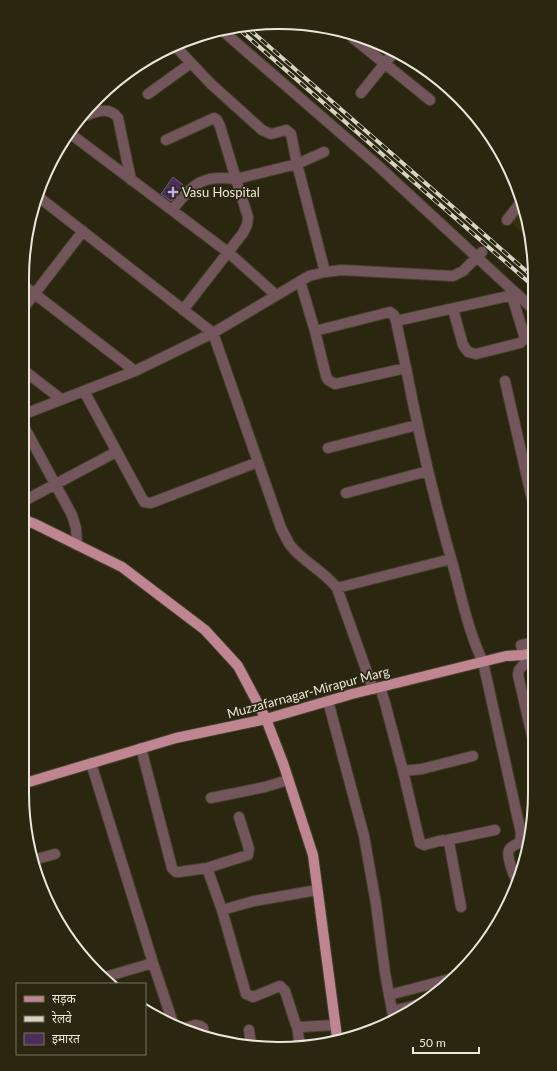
<svg xmlns="http://www.w3.org/2000/svg" width="557" height="1071" viewBox="0 0 557 1071" font-family="Lato,'Noto Sans Devanagari',sans-serif">
<rect width="100%" height="100%" fill="#2b2610"/>
<path fill="#362f10" d="M523,208L532,241L511,223Z"/>
<path fill="#4c2e5d" stroke="#6a5d73" d="M173,177L183,185L171,201L161,194Z"/>
<g fill="none" stroke-linecap="round" stroke-linejoin="round">
<defs>
<path id="minor" d="M224,32L375,163L533,309
M353,38L430,100
M176,47L211,84L262,130L271,134L286,130L291,134L297,164L325,272
M361,93L395,51
M148,94L191,63
M87,115C98,111 110,107 118,118L131,180
M72,135L229,253L276,295
M166,140L214,118L217,120L220,126L236,179L297,164L324,152
M40,198L213,333L281,528C284,534 287,540 290,545C303,562 324,571 337,588L373,689
M172,210C193,185 200,174 236,179L248,217L247,225L243,233L183,310
M507,220L521,202
M300,281L315,331L326,376L328,380L335,384L406,368L396,321L394,315L390,312L315,331
M23,285L135,371
M453,309L463,345L468,352L476,354L520,343C524,340 525,339 524,335L512,296
M22,310L83,231
M396,321L517,294
M406,368C419,436 435,503 454,569C462,600 469,633 483,662L521,833L520,842C517,844 511,846 509,850C506,855 513,874 516,879
M22,369L61,399
M505,381L534,508
M84,391L144,502L151,503L258,462
M22,415L135,371L213,333L309,276L325,272L342,270L453,276L463,271L482,252
M22,423L72,515L76,528L77,545
M328,448L417,425
M346,493L428,471
M22,502L116,452
M337,588L451,559
M534,642L521,645L525,663L534,661
M525,663L519,670L518,675L534,744
M380,687L385,703L403,771L420,843L424,845L443,840L449,842L461,907
M328,701L364,836L376,904L385,973L394,1021
M141,748L172,868L176,872H179L207,868L248,855L249,849L239,817
M91,763L153,963L173,1023
M403,771L422,769L473,756
M211,798L265,787L288,780
M447,840L495,830
M33,860L55,854
M207,868L222,910L246,994L253,997L280,986L285,991L296,1025L300,1027L335,1025
M222,910L254,901L317,890
M105,977L153,963
M389,995L454,978
M392,1011L417,1005
M297,1026L300,1047
M185,1028L195,1025L200,1026L203,1028L204,1037
M249,1030L251,1044"/>
<path id="major" d="M22,519L35,524L122,567L205,630L238,666L266,719L283,763L313,855L337,1037
M22,784L176,738L266,719L352,694L506,656L523,655L534,652"/>
</defs>
<use href="#minor" stroke="#46412c" stroke-width="12"/>
<use href="#major" stroke="#46412c" stroke-width="12"/>
<use href="#minor" stroke="#73565c" stroke-width="10"/>
<use href="#major" stroke="#bf8591" stroke-width="10"/>
<defs>
<path id="rail" d="M249,29L533,277
M240,30L533,286"/>
</defs>
<use href="#rail" stroke="#d6d2c4" stroke-width="4"/>
<use href="#rail" stroke="#2b2610" stroke-width="2.5" stroke-dasharray="8" stroke-linecap="butt"/>
</g>
<path fill="#c1a8f3" stroke="#2b2610" stroke-width="1.5" d="M171 186h4v4h4v4h-4v4h-4v-4h-4v-4h4z"/>
<g text-anchor="middle" dominant-baseline="central" stroke-width="3.5" stroke-linejoin="round" paint-order="stroke">
<g font-size="13" fill="#eae7da" stroke="#2b2610" text-anchor="start">
<text x="182" y="192">Vasu Hospital</text>
</g>
<g font-size="13" fill="#eae7da" stroke="#2b2610">
<text transform="translate(308 692) rotate(-15)">Muzzafarnagar-Mirapur Marg</text>
</g>
</g>
<path d="M0 0H557V1071H0ZM278 29H279A249 249 0 0 1 528 278V793A249 249 0 0 1 279 1042H278A249 249 0 0 1 29 793V278A249 249 0 0 1 278 29Z" fill="#2b2610" fill-rule="evenodd"/>
<path fill="none" stroke="#eae7da" stroke-width="2" d="M278 29H279A249 249 0 0 1 528 278V793A249 249 0 0 1 279 1042H278A249 249 0 0 1 29 793V278A249 249 0 0 1 278 29Z"/>
<rect x="16" y="983" width="130" height="72" fill="#2b2610" stroke="#777361"/>
<rect x="24" y="996" width="20" height="6" fill="#bf8591" stroke="#777361"/>
<text x="52" y="1003" font-size="12" fill="#eae7da">सड़क</text>
<rect x="24" y="1016" width="20" height="6" fill="#d6d2c4" stroke="#777361"/>
<text x="52" y="1023" font-size="12" fill="#eae7da">रेलवे</text>
<rect x="24" y="1033" width="20" height="12" fill="#4c2e5d" stroke="#777361"/>
<text x="52" y="1043" font-size="12" fill="#eae7da">इमारत</text>
<path d="M413 1047v6h66v-6" fill="none" stroke="#eae7da" stroke-width="2"/>
<text x="419" y="1047" font-size="12" fill="#eae7da" stroke="#2b2610" stroke-width="3" paint-order="stroke">50 m</text>
</svg>
